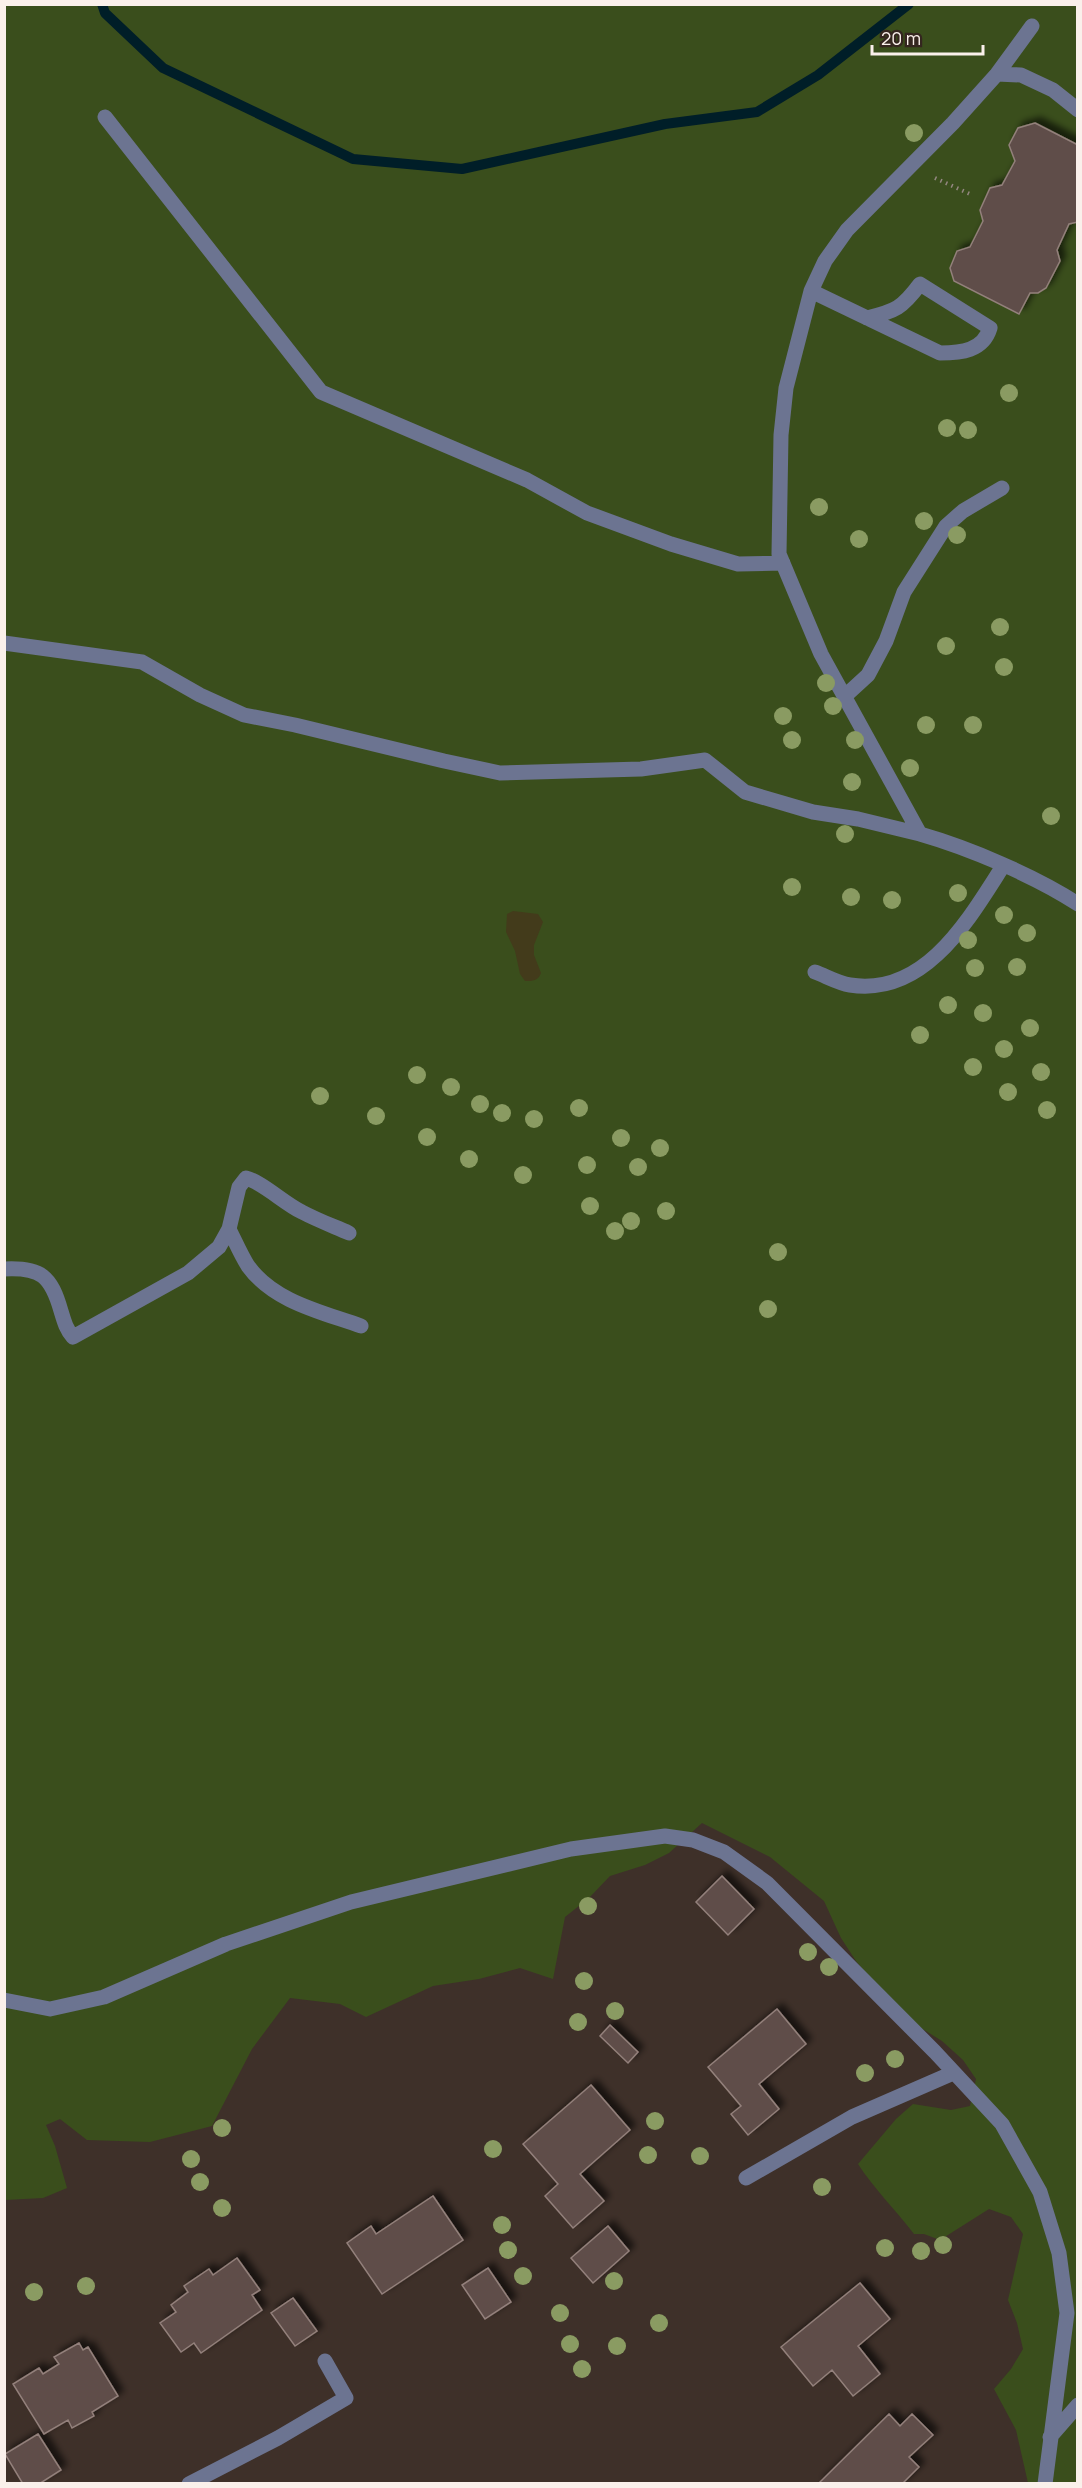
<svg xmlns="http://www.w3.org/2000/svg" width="1082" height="2488" viewBox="0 0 1082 2488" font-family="Manrope,sans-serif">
<defs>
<filter id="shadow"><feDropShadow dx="5.5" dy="-5.5" stdDeviation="3" flood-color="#0009"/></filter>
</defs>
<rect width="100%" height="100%" fill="#3e3029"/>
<path fill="#3a4e1c" d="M4,5H1077V2483H1028L1016,2430L994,2389L1011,2369L1023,2349L1017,2323L1008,2300L1023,2234L1011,2217L989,2209L940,2240L924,2234H914C896,2210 874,2189 858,2164L896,2119L913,2104L951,2110L970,2106L976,2079L963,2060L942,2041L913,2023L876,1985L856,1961L841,1938L824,1901L770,1857L702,1823L669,1853L645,1865L610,1876L589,1898L565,1917L553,1979L520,1968L479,1979L433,1986L366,2017L340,2004L290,1998L252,2049L212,2126L150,2142L87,2140L60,2119L46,2125L55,2146L67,2188L43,2198L5,2200Z"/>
<path fill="#433b1b" d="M513,911L538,914L543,922L534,945V955L541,973C538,981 533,981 525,981L520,974L515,951L506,932L507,914Z"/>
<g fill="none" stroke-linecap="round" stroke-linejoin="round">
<path stroke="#001e28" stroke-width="10" d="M102,4L105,13L163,68L353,159L462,169L665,124L757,112L818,75L909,4"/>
</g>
<path fill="#5e4d49" stroke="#93807b" stroke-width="1.5" filter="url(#shadow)" d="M1035,123L1078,145V222L1069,224L1057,250L1060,261L1046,288L1038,293H1030L1019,314L954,281L950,268L957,251L970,247L983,221L980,210L990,188L1002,185L1015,161L1009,145L1018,128Z
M722,1876L754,1909L728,1935L696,1902Z
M777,2009L806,2044L759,2084L779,2109L748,2135L731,2114L741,2106L708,2067Z
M610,2025L638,2052L628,2063L600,2036Z
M591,2085L630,2130L580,2174L604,2201L573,2228L545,2196L558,2184L523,2144Z
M433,2196L463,2240L382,2294L347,2243L371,2226L376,2234Z
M608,2226L629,2251L593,2283L571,2258Z
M237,2258L260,2290L252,2295L262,2310L201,2353L194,2343L181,2352L160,2323L176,2312L171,2305L188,2292L184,2286L209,2269L213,2275Z
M488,2268L511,2302L485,2319L462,2285Z
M860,2283L890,2319L858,2346L880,2374L853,2396L832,2370L813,2386L781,2347Z
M293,2298L317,2331L295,2346L271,2313Z
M79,2343L83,2350L88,2347L118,2396L92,2412L94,2416L72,2428L68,2420L44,2434L13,2384L39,2368L43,2374L59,2364L54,2357Z
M889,2414L900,2426L912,2414L933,2435L909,2457L919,2467L902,2484H818Z
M38,2434L61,2470L39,2484H23L5,2454Z"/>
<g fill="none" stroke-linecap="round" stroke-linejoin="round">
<path stroke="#938780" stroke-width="4" stroke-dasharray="1.5 4.5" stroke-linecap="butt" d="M935,178L970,194"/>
<path stroke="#6c7491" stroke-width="15" d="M1032,26L997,74L953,123L847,230L825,261L811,291L786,388L781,435L779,554L821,654L920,834C969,848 1035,876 1078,904
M997,74L1021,75L1053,90L1078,110
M105,117L321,392L527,480L587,513L671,544L738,564L783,563
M811,291L940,353C961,353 983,351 990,328L920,284C902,308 896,311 867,318
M4,643L142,662L200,695L244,715L295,725L444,761L500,773L641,769L705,760L745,792L813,812L858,819L920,834
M844,697L868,675L886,641L904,592L946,526L963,511L1002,488
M815,972C826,976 838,983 850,985C925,997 969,919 1003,866
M349,1233C333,1226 317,1220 302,1212C285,1204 262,1182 246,1178L239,1187L229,1229C235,1241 241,1255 248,1266C274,1302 322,1312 361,1326
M4,1269C41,1267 51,1276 61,1311C64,1321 66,1329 73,1337L188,1273L219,1247L229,1229"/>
<path stroke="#6c7491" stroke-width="15" d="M4,2000L50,2009L104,1997L226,1944L351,1902L571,1849L665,1836L693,1840L724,1852L767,1883L935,2052L1002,2124L1040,2192L1059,2253L1067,2313L1045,2484
M746,2178L852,2117L953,2073
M1050,2437L1078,2405
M189,2484L278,2438L346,2398L325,2361"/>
</g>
<g fill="#8a9b62">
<circle cx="914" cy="133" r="9"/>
<circle cx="1009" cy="393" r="9"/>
<circle cx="947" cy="428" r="9"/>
<circle cx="968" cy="430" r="9"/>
<circle cx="819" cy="507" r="9"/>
<circle cx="924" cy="521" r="9"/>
<circle cx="957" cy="535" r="9"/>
<circle cx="859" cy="539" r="9"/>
<circle cx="1000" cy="627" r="9"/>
<circle cx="946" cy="646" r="9"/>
<circle cx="1004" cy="667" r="9"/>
<circle cx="826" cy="683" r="9"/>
<circle cx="833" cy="706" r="9"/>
<circle cx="783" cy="716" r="9"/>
<circle cx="926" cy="725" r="9"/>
<circle cx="973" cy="725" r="9"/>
<circle cx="792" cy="740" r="9"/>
<circle cx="855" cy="740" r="9"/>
<circle cx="910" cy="768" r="9"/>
<circle cx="852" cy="782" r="9"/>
<circle cx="1051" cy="816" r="9"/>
<circle cx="845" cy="834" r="9"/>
<circle cx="792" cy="887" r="9"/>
<circle cx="958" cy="893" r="9"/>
<circle cx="851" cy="897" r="9"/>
<circle cx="892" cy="900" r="9"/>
<circle cx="1004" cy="915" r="9"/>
<circle cx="1027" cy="933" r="9"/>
<circle cx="968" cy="940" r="9"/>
<circle cx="1017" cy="967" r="9"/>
<circle cx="975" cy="968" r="9"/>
<circle cx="948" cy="1005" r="9"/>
<circle cx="983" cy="1013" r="9"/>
<circle cx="1030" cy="1028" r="9"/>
<circle cx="920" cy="1035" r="9"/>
<circle cx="1004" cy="1049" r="9"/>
<circle cx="973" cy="1067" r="9"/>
<circle cx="1041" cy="1072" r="9"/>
<circle cx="417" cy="1075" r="9"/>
<circle cx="451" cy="1087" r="9"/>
<circle cx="1008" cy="1092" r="9"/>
<circle cx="320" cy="1096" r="9"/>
<circle cx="480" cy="1104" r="9"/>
<circle cx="579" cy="1108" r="9"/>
<circle cx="1047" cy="1110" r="9"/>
<circle cx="502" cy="1113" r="9"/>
<circle cx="376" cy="1116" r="9"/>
<circle cx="534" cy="1119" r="9"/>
<circle cx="427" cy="1137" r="9"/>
<circle cx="621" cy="1138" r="9"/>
<circle cx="660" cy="1148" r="9"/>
<circle cx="469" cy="1159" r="9"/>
<circle cx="587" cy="1165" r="9"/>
<circle cx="638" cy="1167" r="9"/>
<circle cx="523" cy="1175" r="9"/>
<circle cx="590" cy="1206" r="9"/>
<circle cx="666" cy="1211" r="9"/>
<circle cx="631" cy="1221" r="9"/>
<circle cx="615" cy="1231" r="9"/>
<circle cx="778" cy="1252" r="9"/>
<circle cx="768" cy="1309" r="9"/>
<circle cx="588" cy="1906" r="9"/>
<circle cx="808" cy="1952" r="9"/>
<circle cx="829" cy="1967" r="9"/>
<circle cx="584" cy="1981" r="9"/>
<circle cx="615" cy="2011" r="9"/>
<circle cx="578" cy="2022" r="9"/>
<circle cx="895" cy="2059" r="9"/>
<circle cx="865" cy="2073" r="9"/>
<circle cx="655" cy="2121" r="9"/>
<circle cx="222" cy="2128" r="9"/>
<circle cx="493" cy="2149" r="9"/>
<circle cx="648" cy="2155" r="9"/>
<circle cx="700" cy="2156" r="9"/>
<circle cx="191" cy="2159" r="9"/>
<circle cx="200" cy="2182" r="9"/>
<circle cx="822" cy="2187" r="9"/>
<circle cx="222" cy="2208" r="9"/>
<circle cx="502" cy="2225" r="9"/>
<circle cx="943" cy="2245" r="9"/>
<circle cx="885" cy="2248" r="9"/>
<circle cx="508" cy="2250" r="9"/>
<circle cx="921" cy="2251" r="9"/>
<circle cx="523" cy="2276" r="9"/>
<circle cx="614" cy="2281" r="9"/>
<circle cx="86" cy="2286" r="9"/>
<circle cx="34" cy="2292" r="9"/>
<circle cx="560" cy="2313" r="9"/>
<circle cx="659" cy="2323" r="9"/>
<circle cx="570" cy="2344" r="9"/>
<circle cx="617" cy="2346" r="9"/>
<circle cx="582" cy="2369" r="9"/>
</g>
<rect width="1082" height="2488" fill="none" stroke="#faf0eb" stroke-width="12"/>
<path d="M872 45v9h111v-9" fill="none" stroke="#faf0eb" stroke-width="3"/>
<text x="881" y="45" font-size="18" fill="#faf0eb" stroke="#34261f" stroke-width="4.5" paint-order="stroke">20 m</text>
</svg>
